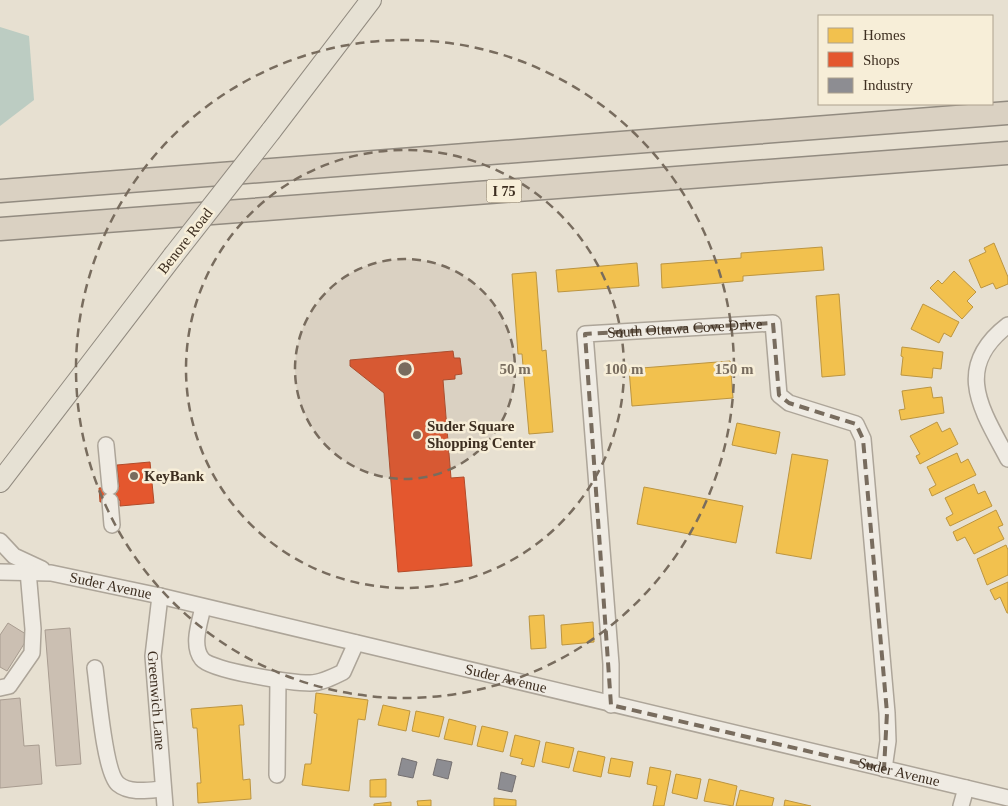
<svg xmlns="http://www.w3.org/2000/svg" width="1008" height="806" viewBox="0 0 1008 806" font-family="'Times New Roman',serif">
<rect width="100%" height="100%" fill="#e7e0d1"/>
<path fill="#bcccc2" d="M0,27L29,36L34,100L0,126Z"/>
<path fill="#f2c14e" stroke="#bc9540" d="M994,243L1008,277V284L996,289L993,283L981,288L969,260L986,252L984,248Z
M822,247L824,270L743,276V281L662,288L661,264L741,258V253Z
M637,263L639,286L558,292L556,270Z
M954,271L976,292L967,301L973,307L962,319L930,288L938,280L942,284Z
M536,272L542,351L546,350L553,432L529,434L522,354H518L512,274Z
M839,294L845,375L822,377L816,296Z
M923,304L959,322L951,337L944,333L939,343L911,329Z
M902,347L943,352L941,369L933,368L932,378L901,375L903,357L901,356Z
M730,361L733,398L632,406L629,369Z
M931,387L933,398L942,397L944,413L901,420L899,410L905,409L902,391Z
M937,422L942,432L950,428L958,444L920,464L916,456L920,454L910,436Z
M737,423L780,432L776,454L732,445Z
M957,453L961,463L968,459L976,475L932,496L929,489L936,485L927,467Z
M792,454L828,460L811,559L776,553Z
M974,484L978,494L985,491L992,506L950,526L946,518L953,514L945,498Z
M644,487L743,506L736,543L637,524Z
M996,510L1003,525L998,527L1004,539L974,554L965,537L957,541L953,532Z
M1006,545L1008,550V575L987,585L977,559Z
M1008,582V613H1007L1000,597L995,600L990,590Z
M544,615L546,648L531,649L529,616Z
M593,622L594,642L562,645L561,625Z
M316,693L368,700L365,720L358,719L349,791L302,785L305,764H311L317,714L314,713Z
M242,705L244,725H239L243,780L250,779L251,799L198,803L197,783H201L197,728H193L191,709Z
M383,705L410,711L406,731L378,725Z
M416,711L444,717L439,737L412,731Z
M449,719L476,726L472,745L444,739Z
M482,726L508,732L503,752L477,746Z
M515,735L540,741L534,767L521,764L523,759L510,756Z
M546,742L574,748L569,768L542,762Z
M578,751L605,757L601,777L573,771Z
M611,758L633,762L630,777L608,773Z
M650,767L671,771L664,806H653L657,786L647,784Z
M676,774L701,779L697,799L672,793Z
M386,779V797H370V780Z
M709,779L737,786L733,806L704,801Z
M740,790L774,798L772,806H736Z
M494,798L516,800V806H494Z
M431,800V806H418L417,801Z
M785,800L811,806H784Z
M391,802V806H374V804Z"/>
<path fill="#e4572e" stroke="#b24b2a" d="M453,351L454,358H460L462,374L455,375V379L443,380L451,478L464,477L472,566L398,572L384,393L350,366V360Z
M150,462L154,503L120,506V500L100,502L99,488L119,487L117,465Z"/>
<path fill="#8d8d92" stroke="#757070" d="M402,758L417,762L413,778L398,775Z
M437,759L452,762L448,779L433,775Z
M501,772L516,776L512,792L498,789Z"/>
<path fill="#cbbfb2" stroke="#a89c90" d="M8,623L29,636L7,671L0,667V635Z
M70,628L81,764L56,766L45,630Z
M20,698L24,746L39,745L42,784L0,788V700Z"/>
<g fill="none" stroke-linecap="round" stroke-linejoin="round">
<defs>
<g id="minor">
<path d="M1008,325C952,368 982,410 1008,459"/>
<path d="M106,445L110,487"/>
<path d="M110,501L112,525"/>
<path d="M0,541L14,556L42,569"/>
<path id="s1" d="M0,572L51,573L160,596L1008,798"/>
<path id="s2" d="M160,596L153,656L165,806"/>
<path d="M203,607C200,622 191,645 202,659C211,671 293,683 310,683C321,683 333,677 343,672L356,643"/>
<path d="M95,668C98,689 104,772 118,784C130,794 150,790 163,789"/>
<path d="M0,688L9,686L32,653L33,629L28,571"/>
<path id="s3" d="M611,705V664L585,334L773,323L779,395L789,403L856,424L863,439L887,713L888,741L884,769"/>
<path d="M277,775L278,680"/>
<path d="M961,806L966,788"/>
</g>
<path id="major" d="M271,131L371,0
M0,482L173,256"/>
<path id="highway" d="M0,191L1008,113
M0,229L1008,153"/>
</defs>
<use href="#minor" stroke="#ada599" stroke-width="18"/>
<use href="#major" stroke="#928b80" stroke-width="22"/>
<use href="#highway" stroke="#928b80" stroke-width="25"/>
<use href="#minor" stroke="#efebe3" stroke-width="15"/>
<use href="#major" stroke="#e6e1d4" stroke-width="20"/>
<use href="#highway" stroke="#dad1c2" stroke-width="22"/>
<defs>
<path id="major-bridge" d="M173,256L271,131"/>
</defs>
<use href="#major-bridge" stroke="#928b80" stroke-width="22" stroke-linecap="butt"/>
<use href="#major-bridge" stroke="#e6e1d4" stroke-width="20"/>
</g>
<path fill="none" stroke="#786c5e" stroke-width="4" stroke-dasharray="10 6" stroke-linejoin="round" d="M773,323L779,395L789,403L856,424L863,439L887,713L884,769L611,705L585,334Z"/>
<circle cx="405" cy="369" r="110" fill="#786c5e" fill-opacity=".12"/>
<g fill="none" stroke="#786c5e" stroke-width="2.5" stroke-dasharray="9 6">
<circle cx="405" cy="369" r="110"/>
<circle cx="405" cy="369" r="219"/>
<circle cx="405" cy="369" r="329"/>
</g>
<g fill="#786c5e" stroke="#f7eed8" stroke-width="2">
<circle cx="417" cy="435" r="5"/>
<circle cx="134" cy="476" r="5"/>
</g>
<g text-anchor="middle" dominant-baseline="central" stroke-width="5" stroke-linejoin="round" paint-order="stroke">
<rect fill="#f7eed8" stroke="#756857" stroke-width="1" x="486.5" y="179.5" width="35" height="23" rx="4"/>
<g font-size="14" font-weight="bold" fill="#3d2e20">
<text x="504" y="191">I 75</text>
</g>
<g font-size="15" fill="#3d2e20" stroke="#f7eed8">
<text transform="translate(185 241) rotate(-52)">Benore Road</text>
<text stroke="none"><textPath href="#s3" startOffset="472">South Ottawa Cove Drive</textPath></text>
<text stroke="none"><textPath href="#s1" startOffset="112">Suder Avenue</textPath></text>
<text stroke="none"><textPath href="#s1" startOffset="518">Suder Avenue</textPath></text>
<text stroke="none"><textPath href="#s2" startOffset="105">Greenwich Lane</textPath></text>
<text stroke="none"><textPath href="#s1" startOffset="922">Suder Avenue</textPath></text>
</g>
<g font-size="15" font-weight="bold" fill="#3d2e20" stroke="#f7eed8" text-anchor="start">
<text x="427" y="426">Suder Square<tspan x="427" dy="17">Shopping Center</tspan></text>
<text x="144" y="476">KeyBank</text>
</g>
</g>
<circle cx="405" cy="369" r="8" fill="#786c5e" stroke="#f7eed8" stroke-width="2.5"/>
<g font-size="15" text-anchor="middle" font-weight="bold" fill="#786c5e" stroke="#f7eed8" stroke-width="5" stroke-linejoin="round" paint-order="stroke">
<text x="515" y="374">50 m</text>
<text x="624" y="374">100 m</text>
<text x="734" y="374">150 m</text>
</g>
<rect x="818" y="15" width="175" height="90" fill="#f7eed8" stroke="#ada18e"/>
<rect x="828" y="28" width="25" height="15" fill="#f2c14e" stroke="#ada18e"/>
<text x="863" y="40" font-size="15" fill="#3d2e20">Homes</text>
<rect x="828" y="52" width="25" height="15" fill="#e4572e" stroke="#ada18e"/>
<text x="863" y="65" font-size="15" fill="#3d2e20">Shops</text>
<rect x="828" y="78" width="25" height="15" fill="#8d8d92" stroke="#ada18e"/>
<text x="863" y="90" font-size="15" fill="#3d2e20">Industry</text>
</svg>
